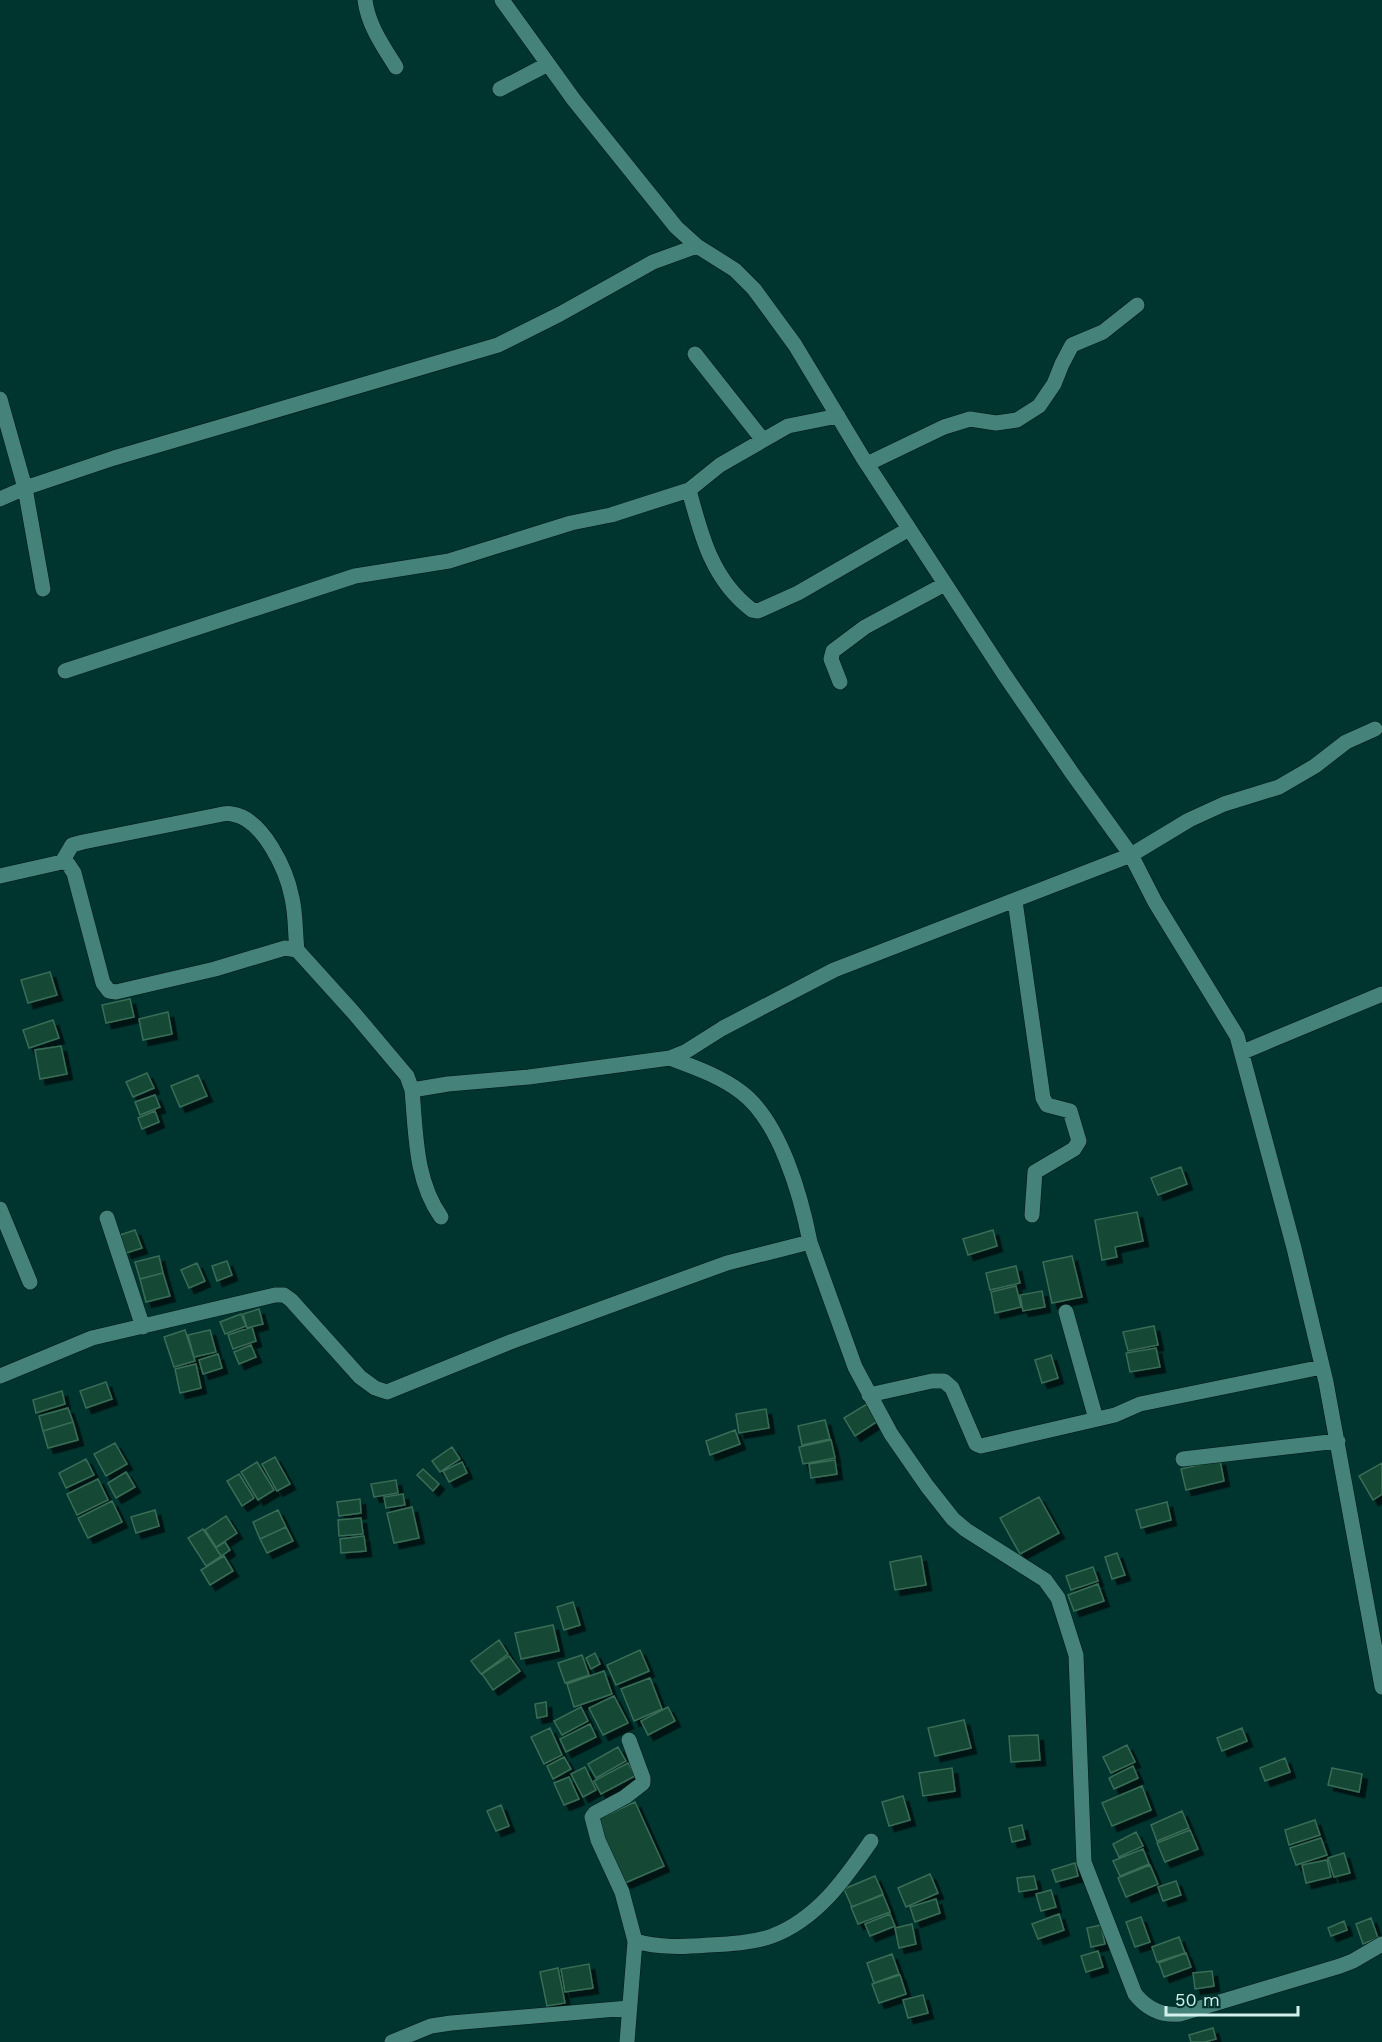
<svg xmlns="http://www.w3.org/2000/svg" width="1382" height="2042" viewBox="0 0 1382 2042" font-family="'Work Sans',sans-serif">
<defs>
<filter id="shadow"><feDropShadow dx="5.5" dy="5.5" stdDeviation="0" flood-color="#0009"/></filter>
</defs>
<rect width="100%" height="100%" fill="#00342f"/>
<path fill="#124834" stroke="#3a6d57" stroke-width="1.5" filter="url(#shadow)" d="M50,972L57,995L28,1003L21,980Z
M130,999L134,1017L106,1023L102,1005Z
M168,1012L172,1034L143,1040L139,1019Z
M53,1020L59,1038L29,1048L23,1030Z
M61,1046L67,1074L40,1079L35,1050Z
M147,1073L154,1088L133,1097L126,1082Z
M198,1075L207,1096L180,1107L171,1086Z
M155,1095L160,1107L140,1115L135,1102Z
M155,1111L159,1122L142,1129L138,1118Z
M1181,1167L1187,1184L1158,1195L1151,1178Z
M1137,1212L1143,1241L1115,1247L1117,1257L1102,1260L1095,1220Z
M135,1230L142,1248L126,1253L120,1235Z
M993,1230L997,1246L968,1255L963,1239Z
M159,1256L163,1273L140,1279L135,1262Z
M1072,1256L1082,1297L1052,1303L1043,1262Z
M227,1261L232,1275L217,1281L212,1266Z
M197,1263L205,1281L189,1288L181,1270Z
M1016,1266L1020,1283L990,1290L986,1273Z
M163,1273L170,1296L146,1302L140,1279Z
M1016,1286L1021,1307L995,1313L991,1292Z
M1042,1291L1045,1307L1023,1311L1020,1295Z
M259,1309L263,1324L247,1328L243,1314Z
M241,1314L246,1326L225,1334L220,1322Z
M1154,1326L1158,1345L1128,1351L1123,1332Z
M252,1327L256,1341L233,1349L228,1335Z
M185,1330L195,1361L174,1367L164,1337Z
M210,1330L216,1352L194,1357L188,1335Z
M251,1345L256,1357L239,1364L234,1352Z
M1156,1348L1160,1367L1130,1372L1126,1353Z
M218,1354L222,1368L203,1374L199,1360Z
M1051,1355L1058,1378L1042,1383L1035,1360Z
M196,1364L201,1388L180,1393L175,1369Z
M106,1382L112,1399L86,1408L80,1391Z
M62,1391L65,1404L36,1413L33,1400Z
M867,1404L878,1421L855,1436L844,1418Z
M68,1408L73,1422L43,1431L39,1416Z
M766,1409L769,1428L739,1433L736,1414Z
M825,1420L830,1439L802,1445L798,1426Z
M73,1422L78,1440L48,1448L43,1431Z
M735,1430L740,1444L710,1455L706,1441Z
M831,1440L835,1458L803,1464L799,1447Z
M115,1443L127,1464L106,1476L94,1454Z
M452,1447L460,1459L440,1472L432,1461Z
M275,1457L290,1484L277,1491L262,1464Z
M86,1459L94,1475L66,1488L59,1473Z
M835,1460L837,1474L811,1478L809,1464Z
M1220,1460L1224,1481L1186,1490L1181,1469Z
M257,1462L274,1490L258,1500L241,1472Z
M462,1462L467,1473L449,1482L443,1471Z
M1382,1463V1494L1373,1500L1359,1476Z
M423,1469L439,1484L433,1491L417,1475Z
M126,1472L135,1487L116,1498L108,1483Z
M239,1474L254,1498L242,1506L227,1481Z
M98,1479L108,1500L77,1515L67,1494Z
M396,1480L398,1493L374,1497L371,1484Z
M403,1494L405,1505L386,1508L384,1497Z
M1039,1497L1059,1533L1020,1554L1000,1518Z
M360,1499L361,1513L339,1516L337,1502Z
M112,1501L122,1522L88,1538L78,1518Z
M1167,1502L1171,1520L1141,1528L1136,1510Z
M412,1507L419,1538L394,1543L387,1513Z
M155,1510L159,1526L136,1533L131,1517Z
M278,1510L286,1527L260,1539L253,1522Z
M226,1516L237,1533L216,1547L205,1530Z
M361,1518L363,1534L339,1536L338,1520Z
M286,1527L293,1541L267,1553L260,1539Z
M203,1529L221,1556L206,1566L188,1538Z
M364,1536L366,1551L341,1553L340,1539Z
M225,1542L230,1550L221,1556L216,1548Z
M1117,1553L1125,1575L1112,1579L1105,1557Z
M224,1556L233,1571L210,1585L201,1570Z
M921,1556L926,1585L895,1590L890,1562Z
M1093,1567L1098,1581L1071,1590L1066,1576Z
M1098,1584L1104,1601L1074,1611L1068,1595Z
M573,1602L580,1625L564,1630L557,1607Z
M553,1625L559,1651L521,1659L515,1633Z
M499,1640L508,1654L481,1674L471,1661Z
M640,1650L649,1671L616,1685L607,1665Z
M595,1653L600,1664L591,1669L586,1658Z
M582,1655L589,1675L565,1683L558,1663Z
M509,1656L520,1671L493,1690L482,1674Z
M604,1671L612,1694L574,1707L567,1684Z
M650,1678L662,1709L634,1721L621,1689Z
M614,1696L628,1723L603,1735L589,1708Z
M546,1702L547,1716L537,1718L535,1704Z
M581,1707L588,1721L562,1735L554,1721Z
M668,1707L675,1721L648,1735L641,1721Z
M964,1720L971,1748L935,1756L928,1728Z
M590,1724L596,1737L566,1752L560,1739Z
M550,1728L562,1755L544,1764L531,1737Z
M1242,1728L1247,1741L1222,1751L1217,1738Z
M1038,1735L1040,1760L1011,1762L1009,1736Z
M1127,1745L1135,1762L1111,1773L1103,1757Z
M618,1747L626,1761L596,1778L588,1764Z
M564,1757L571,1769L553,1779L547,1766Z
M1285,1758L1290,1772L1265,1781L1260,1768Z
M628,1763L635,1776L601,1794L594,1781Z
M1133,1766L1138,1778L1114,1789L1109,1778Z
M585,1767L596,1790L583,1797L571,1774Z
M952,1768L955,1791L923,1796L919,1773Z
M1332,1768L1362,1774L1359,1792L1328,1785Z
M569,1777L579,1799L564,1805L554,1783Z
M1142,1786L1151,1810L1112,1826L1102,1803Z
M903,1796L910,1820L889,1826L882,1802Z
M635,1802L664,1866L625,1883L596,1820Z
M501,1805L509,1826L496,1831L487,1811Z
M1182,1811L1189,1828L1157,1841L1151,1825Z
M1315,1820L1320,1835L1289,1845L1285,1830Z
M1022,1825L1025,1839L1012,1842L1009,1828Z
M1190,1830L1198,1849L1165,1862L1157,1843Z
M1136,1832L1143,1846L1119,1857L1113,1844Z
M1321,1838L1327,1855L1296,1865L1290,1848Z
M1143,1849L1149,1864L1120,1876L1113,1861Z
M1344,1853L1350,1873L1334,1877L1328,1858Z
M1327,1860L1331,1877L1306,1883L1302,1865Z
M1075,1863L1078,1876L1056,1882L1052,1870Z
M1150,1865L1158,1884L1126,1897L1118,1878Z
M930,1874L938,1893L906,1907L898,1888Z
M875,1876L883,1894L852,1907L844,1889Z
M1034,1876L1037,1889L1019,1892L1017,1878Z
M1176,1881L1181,1895L1163,1901L1158,1887Z
M1051,1890L1056,1907L1041,1911L1036,1894Z
M883,1895L890,1912L858,1924L851,1907Z
M936,1899L940,1913L915,1922L910,1907Z
M890,1914L895,1926L870,1936L865,1924Z
M1059,1914L1064,1930L1038,1939L1032,1924Z
M1141,1917L1150,1942L1135,1947L1126,1922Z
M1371,1918L1378,1938L1363,1944L1356,1924Z
M1344,1921L1347,1930L1331,1936L1328,1928Z
M912,1924L916,1944L899,1948L895,1928Z
M1101,1925L1105,1944L1091,1947L1087,1928Z
M1179,1937L1185,1953L1157,1962L1152,1947Z
M1098,1951L1103,1967L1086,1972L1081,1956Z
M1186,1953L1191,1967L1164,1977L1159,1963Z
M892,1954L899,1974L874,1983L867,1963Z
M589,1964L593,1988L565,1992L561,1969Z
M558,1968L565,2003L547,2006L540,1972Z
M1212,1971L1214,1986L1195,1989L1193,1973Z
M900,1975L906,1994L879,2003L872,1984Z
M923,1995L928,2013L908,2018L903,2000Z
M1213,2028L1216,2039L1205,2042H1191L1189,2035Z"/>
<g fill="none" stroke-linecap="round" stroke-linejoin="round">
<defs>
<path id="minor" d="M365,0C368,25 383,46 396,67
M502,0L574,100L676,227L697,246L735,270L754,289L795,345L863,458L1004,674L1072,773L1131,855L1155,902L1237,1036L1294,1248L1326,1382L1382,1687
M500,89L548,64
M695,354L763,440
M0,399L25,488L43,589
M867,464L944,427L970,419L996,423L1017,420L1039,406L1054,384L1062,364L1072,345L1103,332L1137,305
M689,490C701,535 712,580 752,610L758,611L798,593L909,529
M0,499L25,488L114,458L498,345L560,314L653,262L697,246
M65,671L355,576L449,561L571,523L611,515L689,490L720,465L788,426L838,416
M840,682L831,659L833,651L865,627L945,584
M62,862L72,845L83,842L218,815C222,814 228,813 232,814C263,818 287,871 292,898C296,915 295,933 297,950
M0,876L62,862L68,864L74,873L103,983L109,991L116,992L215,969L285,948L297,950L353,1012L407,1076L412,1090L448,1084L529,1077L670,1058L685,1052L723,1028L834,970L1131,855L1189,820L1224,804L1279,787L1315,766L1346,742L1375,729
M1015,901L1043,1098L1047,1105L1070,1111L1079,1141L1074,1149L1035,1172L1032,1215
M1243,1052L1382,994
M670,1058C694,1067 720,1076 741,1092C780,1121 801,1196 810,1242
M412,1090C416,1134 415,1180 441,1217
M0,1209L30,1282
M107,1218L143,1327
M1066,1312L1096,1419
M0,1376L92,1338L275,1295H284L291,1300L360,1377L375,1388L387,1392L513,1341L727,1263L810,1242L855,1367L891,1434L927,1486L953,1519L966,1530L1045,1580L1058,1598L1076,1655L1084,1862L1135,1994C1147,2009 1161,2016 1180,2014L1340,1966L1353,1961L1382,1944
M869,1395L932,1381H944L952,1388L976,1444L981,1446L1115,1415L1140,1404L1322,1367
M1183,1459L1338,1441
M635,1941C659,1948 684,1947 708,1945C729,1944 752,1943 772,1936C817,1919 845,1879 871,1841
M392,2042L431,2026L451,2023L629,2008
M627,2042L635,1941L622,1892L598,1840L592,1817L595,1813L625,1797L643,1783V1778L629,1740"/>
</defs>
<use href="#minor" stroke="#051816" stroke-width="16"/>
<use href="#minor" stroke="#44827a" stroke-width="15"/>
</g>
<path d="M1166 2006v9h132v-9" fill="none" stroke="#d2f1ec" stroke-width="3"/>
<text x="1175" y="2006" font-size="18" fill="#d2f1ec" stroke="#00342f" stroke-width="4.5" paint-order="stroke">50 m</text>
</svg>
